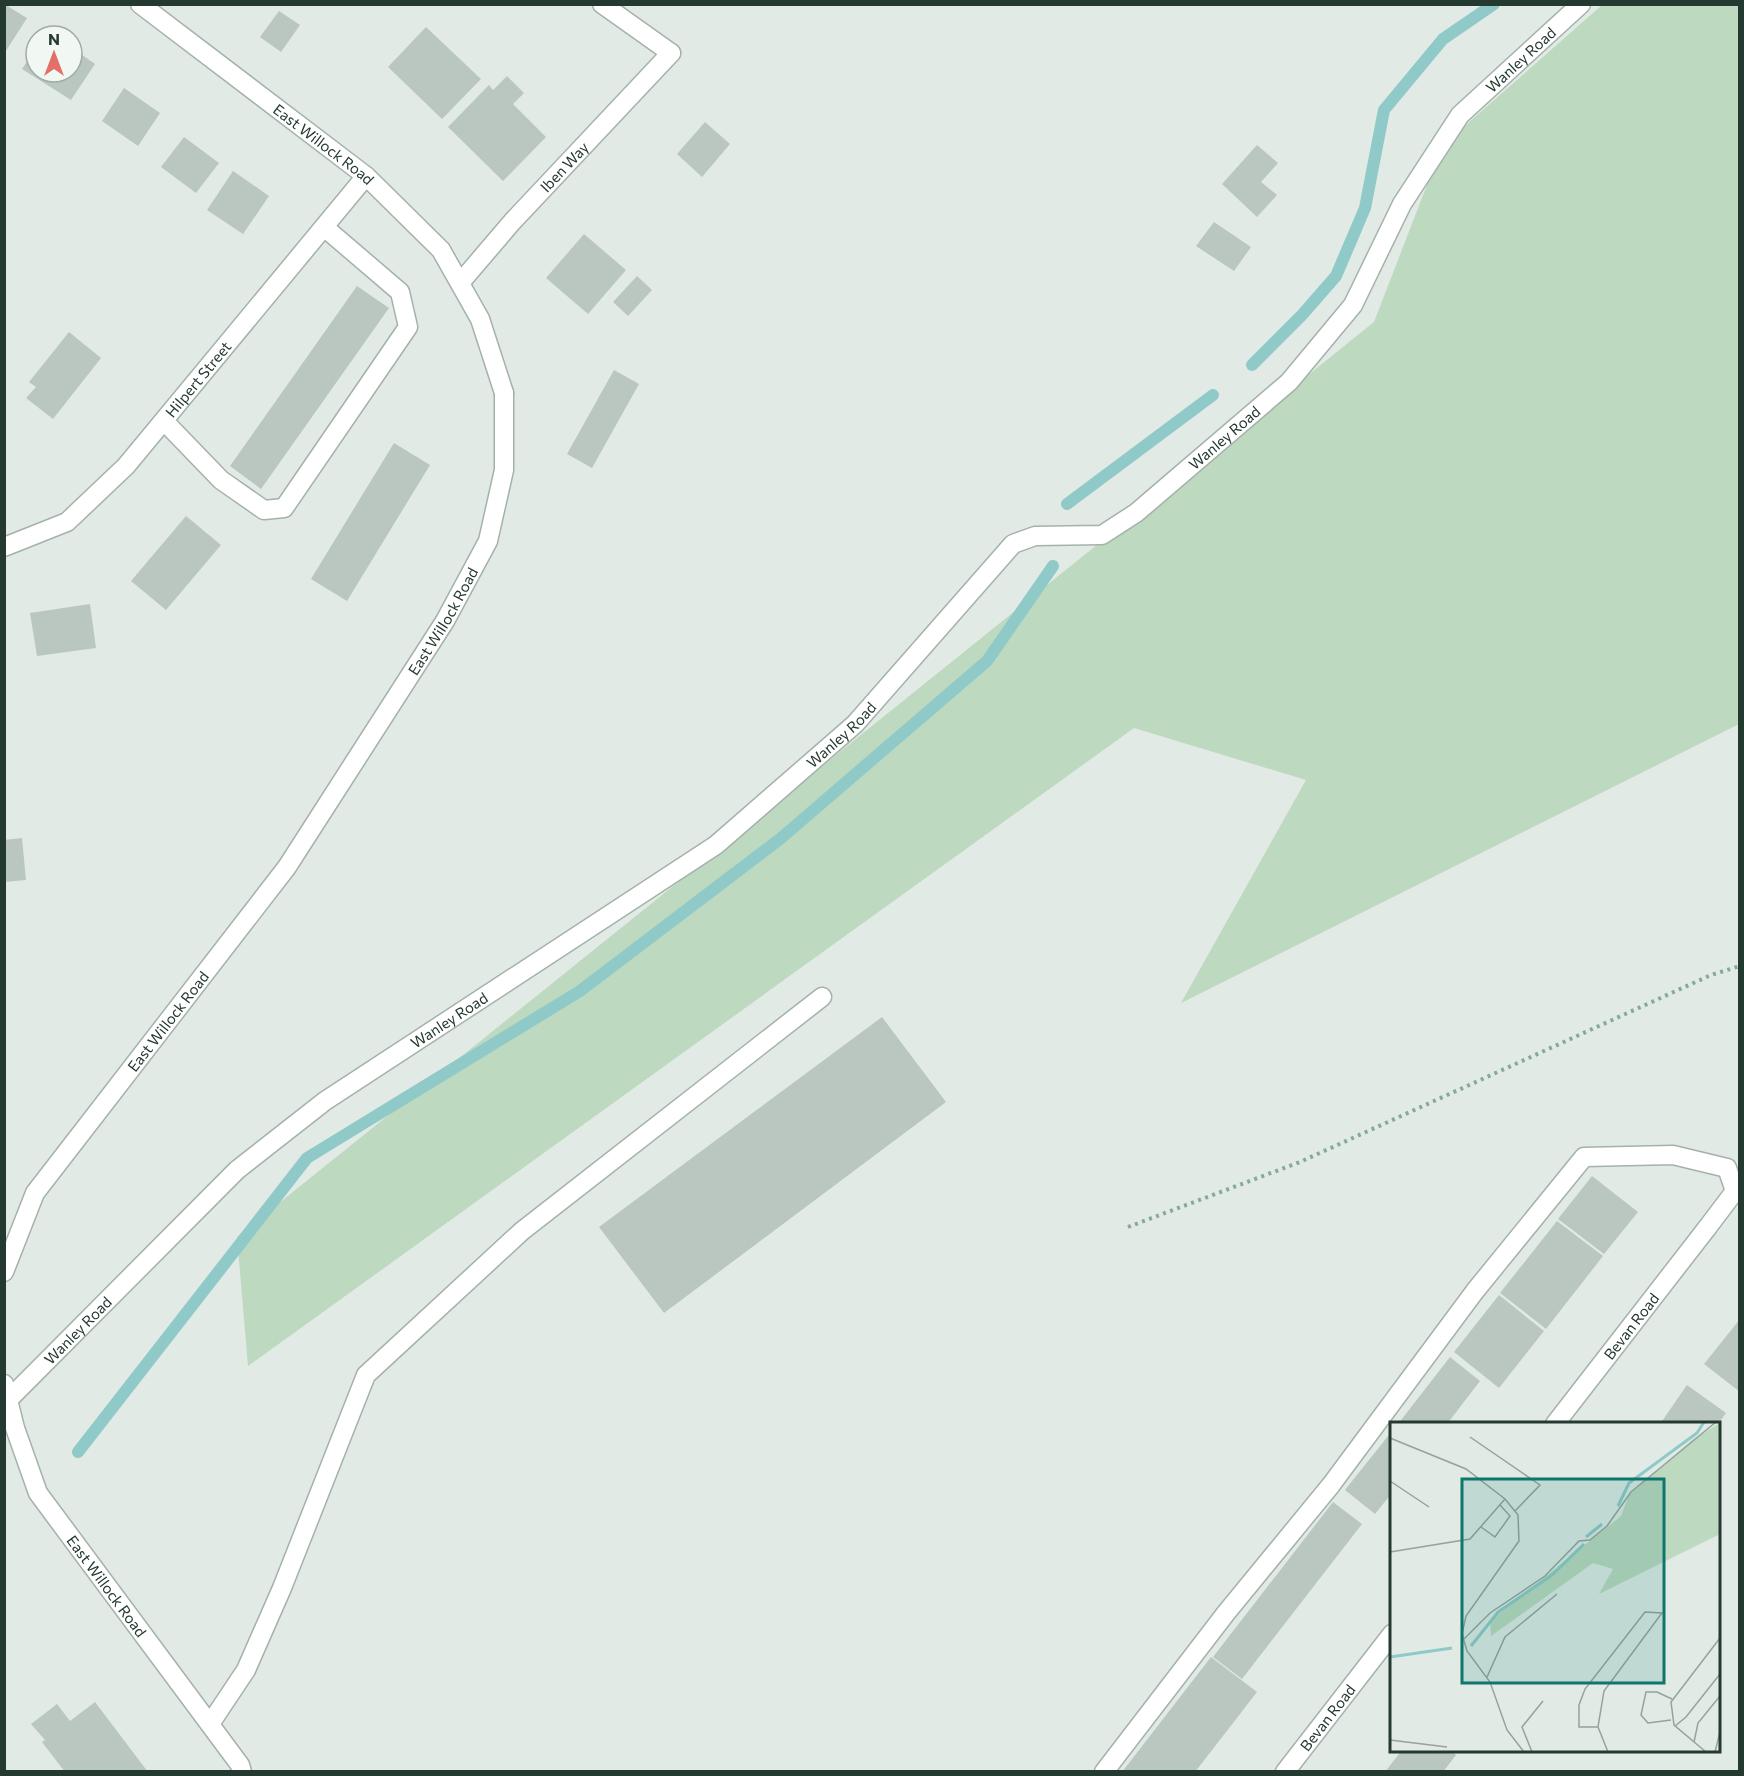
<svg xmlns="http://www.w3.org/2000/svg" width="1744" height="1776" viewBox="0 0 1744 1776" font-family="Commissioner,sans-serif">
<rect width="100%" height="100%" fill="#e1eae5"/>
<path fill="#bdd9bf" d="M1602,5H1739V724L1181,1003L1306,780L1134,728L248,1366L237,1237L1374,322L1442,146Z"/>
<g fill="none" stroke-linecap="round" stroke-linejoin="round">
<path stroke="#8fc9c8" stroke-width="12" d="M1252,365L1302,315L1336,276L1365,208L1384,110L1443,39L1494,4
M1067,504L1213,395
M78,1452L307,1158L580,991L780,839L987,661L1053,566"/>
</g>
<path fill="#bac7c0" d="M4,4L27,18L4,54Z
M279,11L300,25L281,52L260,37Z
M426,27L481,79L442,119L388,67Z
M36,48V72H72V48L95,64L71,100L22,69Z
M507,76L524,93L513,104L546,137L503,181L448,127L489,85L493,90Z
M124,88L160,113L138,146L102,121Z
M705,122L730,144L702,177L677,154Z
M184,137L219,163L196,193L161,167Z
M1257,145L1278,163L1261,182L1277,195L1257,217L1222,184Z
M233,171L269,196L243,234L207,210Z
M1214,222L1251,247L1234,271L1196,246Z
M584,234L626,270L588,314L546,278Z
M637,276L652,290L628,316L613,302Z
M357,286L389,308L261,489L230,466Z
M69,332L101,358L53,419L26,398L36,387L29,382Z
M614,370L639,384L592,468L567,454Z
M394,443L430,465L347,601L311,579Z
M186,516L221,545L166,610L131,581Z
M90,604L96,648L37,656L30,613Z
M22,838L26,880L4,882V840Z
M882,1017L946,1102L664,1313L599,1227Z
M1592,1176L1638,1212L1604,1254L1558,1219Z
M1557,1221L1603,1256L1546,1329L1500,1293Z
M1499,1295L1544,1331L1499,1388L1454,1352Z
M1740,1319V1392L1704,1364Z
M1450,1357L1480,1381L1447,1424H1398Z
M1687,1385L1726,1413L1718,1424H1660Z
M1392,1431V1493L1375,1514L1345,1490Z
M1333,1502L1362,1524L1242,1679L1213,1657Z
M1211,1657L1257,1692L1195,1772H1122Z
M95,1702L148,1772H65L42,1742L45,1740L31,1724L57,1704L70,1721Z
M1402,1750H1450L1456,1755L1443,1772H1385Z"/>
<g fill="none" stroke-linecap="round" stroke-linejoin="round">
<defs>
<path id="service" d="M602,4L671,53
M164,421L221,480L264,510L284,508L408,327L400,292L324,227
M210,1724L246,1670L282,1588L366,1375L522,1231L822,997
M1104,1772L1226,1613L1331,1485L1475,1291L1584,1157L1673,1155L1727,1168L1735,1191L1707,1228"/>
<g id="minor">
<path id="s1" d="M140,4L366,176L441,250L480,319L504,393"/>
<path id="s2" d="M460,283L512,222L671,53"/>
<path id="s3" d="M4,547L67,522L126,466L366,176"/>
<path id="s4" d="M7,1401L237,1170L325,1101L716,845L855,724L1013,544L1035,536L1102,535L1136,513L1289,382L1353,305L1402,204L1460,115L1581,4"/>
<path id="s5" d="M1555,1424L1707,1228"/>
<path id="s6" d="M1285,1772L1392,1634"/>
</g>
<g id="tertiary">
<path id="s7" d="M4,1272L35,1193L287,867L445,621L488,541L504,470V393"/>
<path id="s8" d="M4,1384L15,1428L38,1493L240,1765L242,1772"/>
</g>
</defs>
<use href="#service" stroke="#a5b1ab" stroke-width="21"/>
<use href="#minor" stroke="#a5b1ab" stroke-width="21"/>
<use href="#tertiary" stroke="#a5b1ab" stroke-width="21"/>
<path stroke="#85aa98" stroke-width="4" stroke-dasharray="3 4.5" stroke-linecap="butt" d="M1128,1227L1300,1162L1711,975L1740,966"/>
<use href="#service" stroke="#fff" stroke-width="18"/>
<use href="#minor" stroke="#fff" stroke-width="18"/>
<use href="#tertiary" stroke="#fff" stroke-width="18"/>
</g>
<g text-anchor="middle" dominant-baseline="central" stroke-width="4.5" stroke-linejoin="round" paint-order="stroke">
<g font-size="15" fill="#24392f" stroke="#f1f7f3">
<text stroke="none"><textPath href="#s4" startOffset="2062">Wanley Road</textPath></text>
<text stroke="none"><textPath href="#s1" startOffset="231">East Willock Road</textPath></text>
<text stroke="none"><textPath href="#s2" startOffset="156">Iben Way</textPath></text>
<text stroke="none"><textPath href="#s3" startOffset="262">Hilpert Street</textPath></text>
<text stroke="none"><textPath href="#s4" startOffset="1576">Wanley Road</textPath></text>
<text stroke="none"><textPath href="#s7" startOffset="788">East Willock Road</textPath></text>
<text stroke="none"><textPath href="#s4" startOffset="1072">Wanley Road</textPath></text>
<text stroke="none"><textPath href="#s4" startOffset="586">Wanley Road</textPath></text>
<text stroke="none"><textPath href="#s7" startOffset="302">East Willock Road</textPath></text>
<text stroke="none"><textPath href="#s5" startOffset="124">Bevan Road</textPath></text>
<text stroke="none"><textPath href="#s4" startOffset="100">Wanley Road</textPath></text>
<text stroke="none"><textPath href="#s8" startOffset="230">East Willock Road</textPath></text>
<text stroke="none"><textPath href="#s6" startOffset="69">Bevan Road</textPath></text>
</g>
</g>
<g transform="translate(1390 1422)">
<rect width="330" height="330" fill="#e1eae5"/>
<path d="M330,1V112L209,172L223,147L203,141L101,214L100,199L231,94L239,73L303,17Z" fill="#bdd9bf"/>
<path fill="none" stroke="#8fc9c8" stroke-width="3" d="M228,84L239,61L307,11L314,0M196,115L212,102M81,224L108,190L162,153L194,122M0,235L62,226"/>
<path fill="none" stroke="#95a39c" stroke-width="1.5" d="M80,15L150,63L125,89M0,16L76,47L115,77L128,93L129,119L76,194L72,212L77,229L100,260L117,308L134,330M0,59L39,85M91,105L105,115L120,94L110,83M0,130L80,117L115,77M73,218L100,191L155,154L189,119L200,118L217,104L241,70L326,0M97,255L115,215L167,172M281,298L258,301L251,293L256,270H267L282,277M285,304L296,295L330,252M208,305H189V283L195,267L255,190L272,191L214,269L208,305L218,330M0,318L57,325M304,320L308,301L330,274M142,330L132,305L153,279M316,330L284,303L281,280L330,216M325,330L330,310"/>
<path fill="#0f766e" fill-opacity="0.15" stroke="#0f766e" stroke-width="3" d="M72,57H274V261H72Z"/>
<rect width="330" height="330" fill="none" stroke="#24392f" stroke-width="3"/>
</g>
<rect width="1744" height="1776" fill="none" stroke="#24392f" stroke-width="12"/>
<g transform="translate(54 54)"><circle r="28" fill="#f1f7f3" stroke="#9faba5" stroke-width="1.5"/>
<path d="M0-4.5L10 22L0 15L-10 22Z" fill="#e27068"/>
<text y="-9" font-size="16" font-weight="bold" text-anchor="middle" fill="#24392f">N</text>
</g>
</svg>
